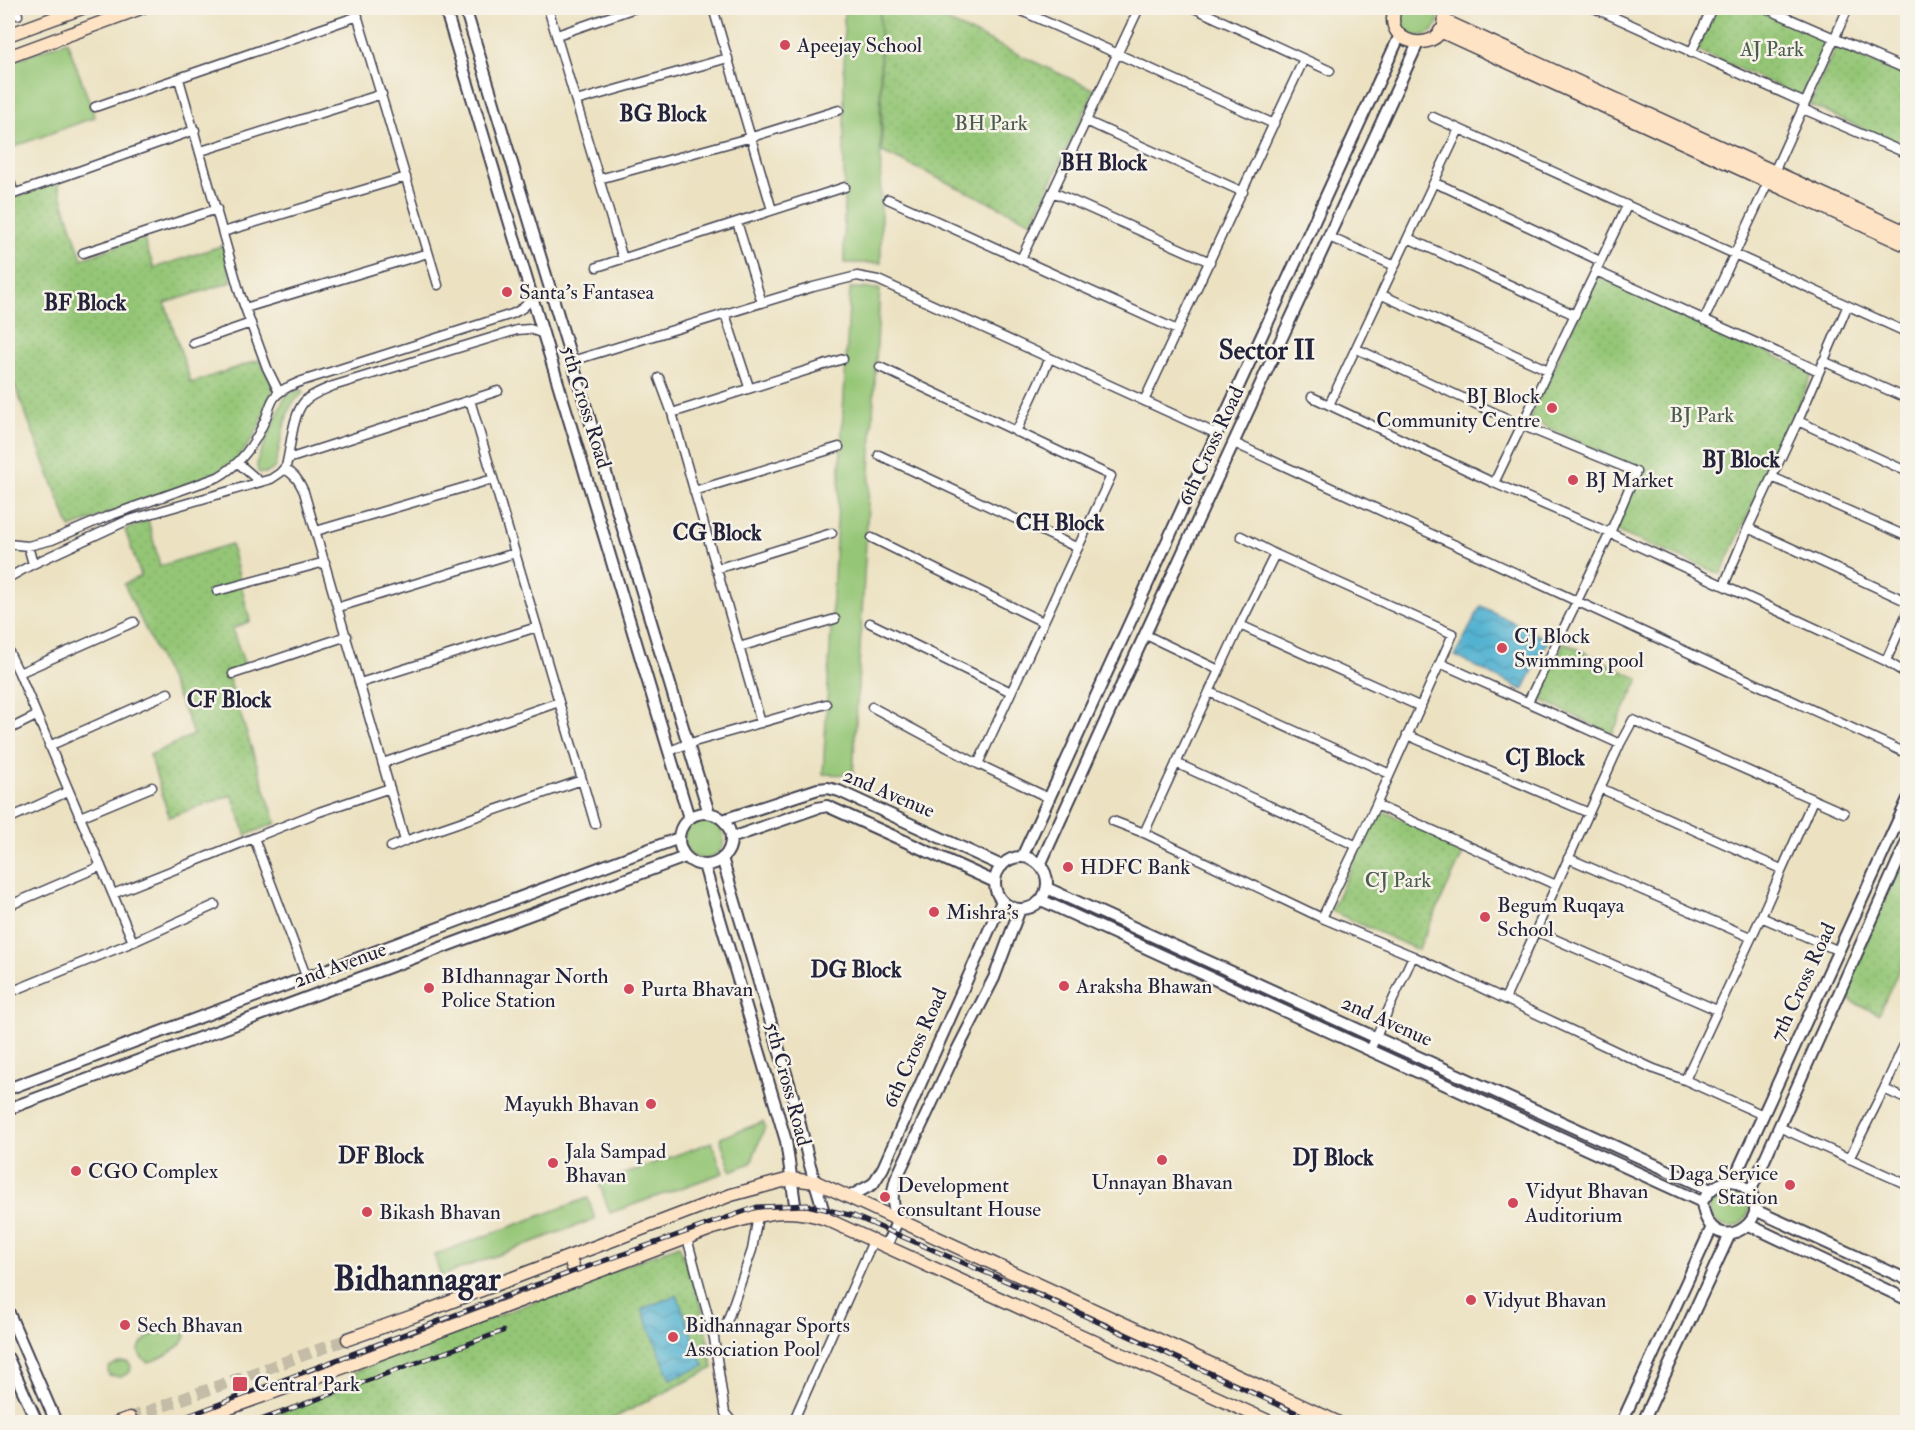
<svg xmlns="http://www.w3.org/2000/svg" width="1915" height="1430" viewBox="0 0 1915 1430" font-family="'IM FELL Double Pica',serif">
<defs>
<pattern id="park-dots" width="8" height="8" patternUnits="userSpaceOnUse" patternTransform="scale(1.5)"><rect width="8" height="8" fill="#94c676"/><path d="M2 2h.1M6 6h.1" fill="none" stroke="#7faa67" stroke-width="1.8" stroke-linecap="round"/></pattern>
<pattern id="water-waves" width="16" height="10" patternUnits="userSpaceOnUse" patternTransform="scale(1.5)"><rect width="16" height="10" fill="#53b2d1"/><path d="M0 5q4-4 8 0t8 0" fill="none" stroke="#4490ab"/></pattern>
</defs>
<rect width="100%" height="100%" fill="#f7f3e8"/>
<filter id="ink" filterUnits="userSpaceOnUse"><feTurbulence type="fractalNoise" baseFrequency=".0167" numOctaves="2"/><feDisplacementMap in="SourceGraphic" scale="12" xChannelSelector="R" yChannelSelector="G"/><feConvolveMatrix kernelMatrix="1 2 1 2 8 2 1 2 1" color-interpolation-filters="sRGB"/></filter>
<filter id="wash" filterUnits="userSpaceOnUse"><feTurbulence type="fractalNoise" baseFrequency=".008" numOctaves="4" result="noise"/><feDisplacementMap in="SourceGraphic" scale="24" xChannelSelector="R" yChannelSelector="G"/><feGaussianBlur stdDeviation="1.35" result="paint"/><feColorMatrix in="noise" values="0 0 0 0 0 0 0 0 0 0 0 0 0 0 0 0 0 1.4 0 .05"/><feComposite in="paint" operator="in"/></filter>
<g filter="url(#wash)">
<rect width="100%" height="100%" fill="#ece2c2"/>
<path fill="#94c676" stroke="#5b7458" stroke-width="1.5" d="M844,8H880L881,263H844Z
M1401,8H1437C1448,47 1387,43 1401,8Z
M67,41L95,117L8,149V63Z
M850,288L880,289L853,775L823,774Z
M301,389L303,392C300,397 294,400 291,406C282,425 280,448 275,467C270,473 265,475 258,472L257,466L258,459L283,401L288,394Z
M684 839a20 20 0 1 1 40 0a20 20 0 1 1-40 0Z
M763,1122L765,1127L751,1163L731,1171L720,1138Z
M712,1142L723,1173L610,1213L599,1183Z
M1709 1207a20 20 0 1 1 40 0a20 20 0 1 1-40 0Z
M588,1198L595,1219L441,1276L434,1255Z
M170,1327C178,1328 185,1328 186,1337C179,1348 161,1361 147,1362C144,1360 138,1355 139,1350C140,1339 161,1330 170,1327Z
M121,1362H128L131,1366L130,1372L121,1377L109,1375L108,1371L110,1366Z"/>
<path fill="url(#park-dots)" stroke="#5b7458" stroke-width="1.5" d="M880,8H919L1095,90L1032,222L882,152Z
M1716,8H1756L1829,39L1802,97L1696,50Z
M1836,46L1907,77V148L1810,105Z
M57,182L82,259L143,237L154,268L224,245L232,282L165,303L191,383L259,360L274,385C266,410 255,444 234,461C229,465 223,468 217,472L70,528L8,368V200Z
M1598,276L1813,373L1721,574L1613,530L1640,470L1529,419Z
M148,520L160,566L231,544L250,621L232,629L246,668L227,673L276,823L246,835L232,795L169,817L150,755L193,735L187,717L124,584L141,576L125,530Z
M1564,642L1639,679L1612,734L1537,698Z
M1378,809L1465,849L1418,950L1331,911Z
M1907,857V952L1879,1014L1842,997L1900,863Z
M679,1245L702,1307L713,1368L606,1422H251L358,1383L354,1372Z"/>
<path fill="url(#water-waves)" stroke="#3a6a86" stroke-width="1.5" d="M1481,606L1548,640L1523,690L1455,656Z
M677,1295L704,1366L670,1379L642,1309Z"/>
</g>
<g filter="url(#ink)">
<g fill="none" stroke-linecap="round" stroke-linejoin="round">
<path stroke="#c4bca7" stroke-width="12" stroke-dasharray="12 6" stroke-linecap="butt" d="M130,1418L348,1339"/>
<defs>
<path id="minor" d="M16,8L18,15
M355,8L438,285
M548,8L623,259
M713,8L772,210
M1015,8L1274,124
M1194,8L1330,71
M1594,8L1805,103
M1765,8L1908,70
M557,35L635,8
M1835,37L1848,8
M1691,53L1712,8
M179,79L240,294L267,368L279,392
M576,101L728,58
M95,107L358,16
M1803,109L1908,154
M1433,117L1908,333
M1086,121L1243,192
M201,151L382,94
M1774,172L1834,39
M8,175L14,194
M599,179L752,137L839,110
M1434,183L1447,188L1600,261
M1053,192L1210,262
M8,196L195,130
M888,199L1177,330
M737,222L762,303
M223,232L406,177
M1329,237L1395,266
M1408,238L1575,315
M83,253L217,209
M1021,259L1139,8
M597,267L845,187
M1596,271L1819,371
M1382,295L1548,370
M245,308L428,253
M725,314L749,387
M1704,320L1768,182
M193,343L251,323
M1357,349L1521,425L1636,472L1610,533L1528,702
M572,361L813,287L857,276L878,280L1217,434
M1823,361L1908,399
M880,367L1111,476L978,764
M659,378L672,413L761,723
M1312,397L1494,483L1610,533L1886,661L1907,674
M470,400L595,824
M1144,401L1304,59
M1329,405L1459,129
M672,413L843,359
M1798,421L1908,472
M1016,432L1050,358
M1234,443L1908,754
M879,455L1078,548
M288,459L498,391
M238,463L260,482
M284,469C295,474 299,481 304,492L405,841
M1772,477L1908,537
M1494,483L1627,206
M694,491L839,447
M1748,528L1908,602
M316,531L493,479
M872,538L1043,622
M8,544L28,546L52,540L106,517L218,477C241,464 255,444 265,420C268,413 270,404 274,398C280,389 293,385 302,381L512,314C522,309 527,306 532,297
M28,546L33,564
M1275,554L1453,634L1376,805L1322,918
M716,569L832,533
M8,578L33,564L126,521L271,479L280,473L286,466C291,448 292,416 304,402C311,394 324,390 333,386L517,330L530,329L544,334
M1724,585L1748,528L1798,421L1847,307
M217,591L325,562
M339,607L515,553
M870,623L1011,692
M1240,625L1421,707
M1146,635L1219,670
M739,647L835,619
M8,650L19,673L133,942
M1886,661L1908,611
M1440,663L1620,744
M19,673L134,622
M233,674L347,636
M360,683L537,627
M1209,692L1390,774
M872,707L978,764L1049,798
M8,730L36,716
M1407,735L1589,813
M49,746L168,693
M670,751L687,744L826,704
M383,763L559,702
M1176,763L1357,846
M1600,788L1781,869
M1376,805L1556,885
M80,817L152,787
M8,819L69,791
M1113,821L1144,833L1322,918L1413,956L1654,1069L1685,1080L1763,1115
M1144,833L1240,625L1275,554L1241,536
M254,838L306,976
M391,847L405,841L582,780
M1568,858L1750,937
M113,894L319,812L390,788
M8,906L101,866
M1761,917L1839,951
M1536,931L1717,1010
M8,993L133,942L215,905
M1505,999L1620,744L1633,720L1844,813
M1370,1050L1413,956
M1685,1080L1761,917L1813,800
M1884,1089L1908,1100
M1779,1127L1908,1185
M1849,1159L1884,1089L1908,1036
M687,1238L714,1338L725,1413L732,1422
M711,1326L726,1325L752,1250L758,1216
M793,1422L873,1241"/>
<path id="tertiary" d="M445,8L689,818
M465,8L709,813
M679 839a26 26 0 1 1 52 0a26 26 0 1 1-52 0Z
M723,820L818,789L828,788L839,791L1002,866
M731,838L817,808L827,806L995,882
M1022,857L1400,35
M995 883a26 26 0 1 1 52 0a26 26 0 1 1-52 0Z
M722,858L794,1100L809,1162L826,1219
M704,865L786,1141L796,1211
M1040,865L1123,682L1418,43
M1047,888L1711,1190
M1041,900L1702,1202
M8,1089L679,838
M8,1109L685,857
M1733,1181L1908,799
M1733,1181C1795,1207 1711,1272 1702,1202C1710,1189 1718,1182 1733,1181Z
M1750,1192L1908,839
M849,1197L873,1184L883,1168L1002,901
M1755,1210L1908,1280
M1749,1225L1908,1300
M886,1246L898,1220C892,1204 891,1195 896,1179L953,1058L994,978L1020,909
M8,1311L56,1422
M8,1358L37,1422
M1622,1422L1712,1227
M1643,1422L1730,1234"/>
<path id="secondary" d="M1395,8C1380,53 1457,54 1443,8
M1445,21L1908,233
M1440,31L1908,246
M8,35L82,8
M8,57L141,8
M569,1257L578,1280
M348,1339L416,1315L731,1195L790,1179L816,1182L1337,1422
M118,1422L130,1418
M190,1422L344,1367L716,1227C758,1216 783,1204 826,1219L1270,1422"/>
</defs>
<use href="#minor" stroke="#403f4f" stroke-width="11"/>
<use href="#tertiary" stroke="#403f4f" stroke-width="14"/>
<use href="#secondary" stroke="#403f4f" stroke-width="15"/>
<use href="#minor" stroke="#fff" stroke-width="8"/>
<use href="#tertiary" stroke="#fff" stroke-width="10"/>
<use href="#secondary" stroke="#fee4c5" stroke-width="12"/>
<defs>
<path id="rail" d="M172,1422L521,1290L757,1207L807,1205L854,1216L1050,1300L1316,1422
M255,1422L503,1331"/>
</defs>
<use href="#rail" stroke="#22223b" stroke-width="5"/>
<use href="#rail" stroke="#f7f3e8" stroke-width="3" stroke-dasharray="9" stroke-linecap="butt"/>
</g>
</g>
<g fill="#d1495b" stroke="#f7f3e8" stroke-width="2">
<circle cx="785" cy="45" r="6"/>
<circle cx="507" cy="292" r="6"/>
<circle cx="1552" cy="408" r="6"/>
<circle cx="1573" cy="480" r="6"/>
<circle cx="1502" cy="648" r="6"/>
<circle cx="1068" cy="867" r="6"/>
<circle cx="934" cy="912" r="6"/>
<circle cx="1485" cy="917" r="6"/>
<circle cx="1064" cy="986" r="6"/>
<circle cx="429" cy="988" r="6"/>
<circle cx="629" cy="989" r="6"/>
<circle cx="651" cy="1104" r="6"/>
<circle cx="1162" cy="1160" r="6"/>
<circle cx="553" cy="1163" r="6"/>
<circle cx="76" cy="1171" r="6"/>
<circle cx="1790" cy="1185" r="6"/>
<circle cx="885" cy="1197" r="6"/>
<circle cx="1513" cy="1203" r="6"/>
<circle cx="367" cy="1212" r="6"/>
<circle cx="1471" cy="1300" r="6"/>
<circle cx="125" cy="1325" r="6"/>
<circle cx="673" cy="1337" r="6"/>
<rect x="232" y="1376" width="16" height="16" rx="3"/>
</g>
<g text-anchor="middle" dominant-baseline="central" stroke-width="5" stroke-linejoin="round" paint-order="stroke">
<g font-size="21" fill="#22223b" stroke="#f7f3e8" text-anchor="start">
<text x="797" y="45">Apeejay School</text>
<text x="519" y="292">Santa's Fantasea</text>
<text x="1540" y="396" text-anchor="end">BJ Block<tspan x="1540" dy="24">Community Centre</tspan></text>
<text x="1585" y="480">BJ Market</text>
<text x="1514" y="636">CJ Block<tspan x="1514" dy="24">Swimming pool</tspan></text>
<text x="1080" y="867">HDFC Bank</text>
<text x="1497" y="905">Begum Ruqaya<tspan x="1497" dy="24">School</tspan></text>
<text x="946" y="912">Mishra's</text>
<text x="441" y="976">BIdhannagar North<tspan x="441" dy="24">Police Station</tspan></text>
<text x="1076" y="986">Araksha Bhawan</text>
<text x="641" y="989">Purta Bhavan</text>
<text x="639" y="1104" text-anchor="end">Mayukh Bhavan</text>
<text x="565" y="1151">Jala Sampad<tspan x="565" dy="24">Bhavan</tspan></text>
<text x="88" y="1171">CGO Complex</text>
<text x="1778" y="1173" text-anchor="end">Daga Service<tspan x="1778" dy="24">Station</tspan></text>
<text x="1162" y="1182" text-anchor="middle">Unnayan Bhavan</text>
<text x="897" y="1185">Development<tspan x="897" dy="24">consultant House</tspan></text>
<text x="1525" y="1191">Vidyut Bhavan<tspan x="1525" dy="24">Auditorium</tspan></text>
<text x="379" y="1212">Bikash Bhavan</text>
<text x="1483" y="1300">Vidyut Bhavan</text>
<text x="137" y="1325">Sech Bhavan</text>
<text x="685" y="1325">Bidhannagar Sports<tspan x="685" dy="24">Association Pool</tspan></text>
<text x="254" y="1384">Central Park</text>
</g>
<g font-size="21" fill="#4a5b50" stroke="#f7f3e8">
<text x="1772" y="49">AJ Park</text>
<text x="991" y="123">BH Park</text>
<text x="1702" y="415">BJ Park</text>
<text x="1398" y="880">CJ Park</text>
</g>
<g font-size="21" fill="#22223b" stroke="#f7f3e8">
<text transform="translate(586 407) rotate(73)">5th Cross Road</text>
<text transform="translate(1211 446) rotate(-65)">6th Cross Road</text>
<text transform="translate(889 793) rotate(23)">2nd Avenue</text>
<text transform="translate(340 965) rotate(-20)">2nd Avenue</text>
<text transform="translate(1803 982) rotate(-65)">7th Cross Road</text>
<text transform="translate(1387 1021) rotate(24)">2nd Avenue</text>
<text transform="translate(915 1048) rotate(-66)">6th Cross Road</text>
<text transform="translate(788 1084) rotate(75)">5th Cross Road</text>
</g>
<g font-size="22" font-weight="bold" fill="#22223b" stroke="#f7f3e8">
<text x="663" y="114">BG Block</text>
<text x="1104" y="163">BH Block</text>
<text x="85" y="303">BF Block</text>
<text x="1741" y="460">BJ Block</text>
<text x="1060" y="523">CH Block</text>
<text x="717" y="533">CG Block</text>
<text x="229" y="700">CF Block</text>
<text x="1545" y="758">CJ Block</text>
<text x="856" y="970">DG Block</text>
<text x="381" y="1156">DF Block</text>
<text x="1333" y="1158">DJ Block</text>
</g>
<g font-size="27" font-weight="bold" fill="#22223b" stroke="#f7f3e8">
<text x="1267" y="350">Sector II</text>
</g>
<g font-size="33" font-weight="bold" fill="#22223b" stroke="#f7f3e8">
<text x="417" y="1279">Bidhannagar</text>
</g>
</g>
<rect width="1915" height="1430" fill="none" stroke="#f7f3e8" stroke-width="30"/>
</svg>
